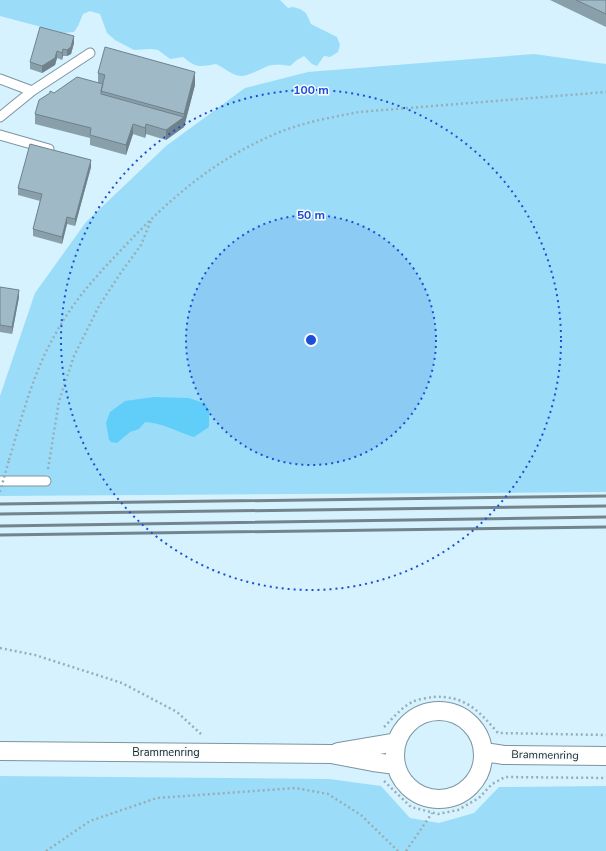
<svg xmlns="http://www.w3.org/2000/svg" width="606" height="851" viewBox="0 0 606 851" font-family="'Nunito Sans',sans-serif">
<rect width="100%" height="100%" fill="#d5f2fe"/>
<path fill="#9bddf9" d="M0,0H280L288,8L293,7L300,9L306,13L311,24L337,37L340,45L338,52L330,57L324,56L317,66L312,64L304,56L297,60L290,66C283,65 275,64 268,66C260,69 251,75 242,76C232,76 225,68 216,64C200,67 196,68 183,57L170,59L158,50L151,49L134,50L115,40L107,33L100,14L90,11L83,14L78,26L74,32L64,33L0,16Z
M534,54L606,64V492L0,496V396L35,293L86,222L166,146L245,88L308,72Z
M0,776L329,779L381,786L410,818L439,823L474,813L499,787L606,786V851H0Z"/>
<path fill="#60cef9" d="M154,397L189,398L204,403L209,410V427L194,437C178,432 162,423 145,422L139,429L130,432L117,443L111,442L109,440L106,423L110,412L125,401Z"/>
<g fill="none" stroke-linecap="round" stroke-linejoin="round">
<defs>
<path id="lane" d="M0,79L32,91
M0,117L32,91L90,53
M0,135L49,149
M0,481H46"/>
<path id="street" d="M395 755a44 44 0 1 1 88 0a44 44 0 1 1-88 0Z
M0,751L331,754L373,762L396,765
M338,752L397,742
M484,752L504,755L606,756"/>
</defs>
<use href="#lane" stroke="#7b95a1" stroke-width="11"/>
<use href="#street" stroke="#7b95a1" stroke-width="20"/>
<path stroke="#97adb7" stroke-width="2.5" stroke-dasharray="2 3" stroke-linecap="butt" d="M9,460C22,417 33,372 56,333C74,300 98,274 123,248C170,198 216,158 280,132C305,122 333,117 359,112L606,92
M48,469L59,401L74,356L99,306L120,274L141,245L152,218
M0,648L35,655L122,683L177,712L201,734
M384,727C393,718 401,708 412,702C418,699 427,698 433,697C465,695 479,711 498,733L606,735
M384,781L411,807L438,814L458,810L479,798L492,784L505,777L606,778
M46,851L90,821L157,798L296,788L328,794L361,815L398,851
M406,851L432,813"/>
<use href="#lane" stroke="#fff" stroke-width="9"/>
<use href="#street" stroke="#fff" stroke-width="18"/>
<path stroke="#72858d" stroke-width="3" d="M0,504L606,496
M0,514L606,506
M0,526L606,517
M0,535L606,527"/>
<path stroke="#97adb7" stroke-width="2.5" stroke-dasharray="2 3" stroke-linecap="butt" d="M0,492L9,460"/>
</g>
<path fill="#89a0aa" d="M550,0H606V27Z
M74,43L71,54L67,56H63L62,60L57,58L55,65L42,73L30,69V62Z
M98,73L195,85L184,127L166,140L146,134L145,138L133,134L126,155L90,145V138L35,124V114L54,93L98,82Z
M91,167L75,226L67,224L62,244L33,236V229L40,201L18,195V188Z
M0,287L19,297L12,334L0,332Z"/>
<path fill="#6f828b" d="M74,36V43L71,54L67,56V50Z
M63,49V56L62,60V53Z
M57,51V58L55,65L42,73V66Z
M195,72V85L184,127L166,140V130L184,117V114Z
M133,124V134L126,155V145Z
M146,124V134L145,138V128Z
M91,160V167L75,226V219Z
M67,217V224L62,244V237Z
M19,290V297L12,334V327Z"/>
<path fill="#9fbac6" stroke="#6f828b" d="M576,0H606V14Z
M40,27L74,36L71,47L67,50L63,49L62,53L57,51L55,58L42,66L30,62Z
M105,47L195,72L184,114L101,91L105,75L98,73Z
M77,77L103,84L101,91V94L184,117L166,130L146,124L145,128L133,124L126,145L90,135L91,128L35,114L39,100L50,93V91L54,93Z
M30,144L91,160L75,219L67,217L62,237L33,229L42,194L18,188Z
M0,287L19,290L12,327L0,325Z"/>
<circle cx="311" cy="340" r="125" fill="#1d4ed8" fill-opacity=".12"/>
<g fill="none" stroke="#1d4ed8" stroke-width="2" stroke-dasharray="2 4">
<circle cx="311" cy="340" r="125"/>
<circle cx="311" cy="340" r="250"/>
</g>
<g text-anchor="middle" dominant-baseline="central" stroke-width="3" stroke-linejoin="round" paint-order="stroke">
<g font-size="11" fill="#141e23" stroke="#f5fbfd">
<text x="166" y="752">Brammenring</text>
<text transform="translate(545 755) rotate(1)">Brammenring</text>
</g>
</g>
<circle cx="311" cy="340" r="6" fill="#1d4ed8" stroke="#f5fbfd" stroke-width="2"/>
<g font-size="12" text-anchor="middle" font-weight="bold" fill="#1d4ed8" stroke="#f5fbfd" stroke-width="3" stroke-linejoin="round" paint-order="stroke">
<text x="311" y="94">100 m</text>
<text x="311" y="219">50 m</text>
</g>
</svg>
